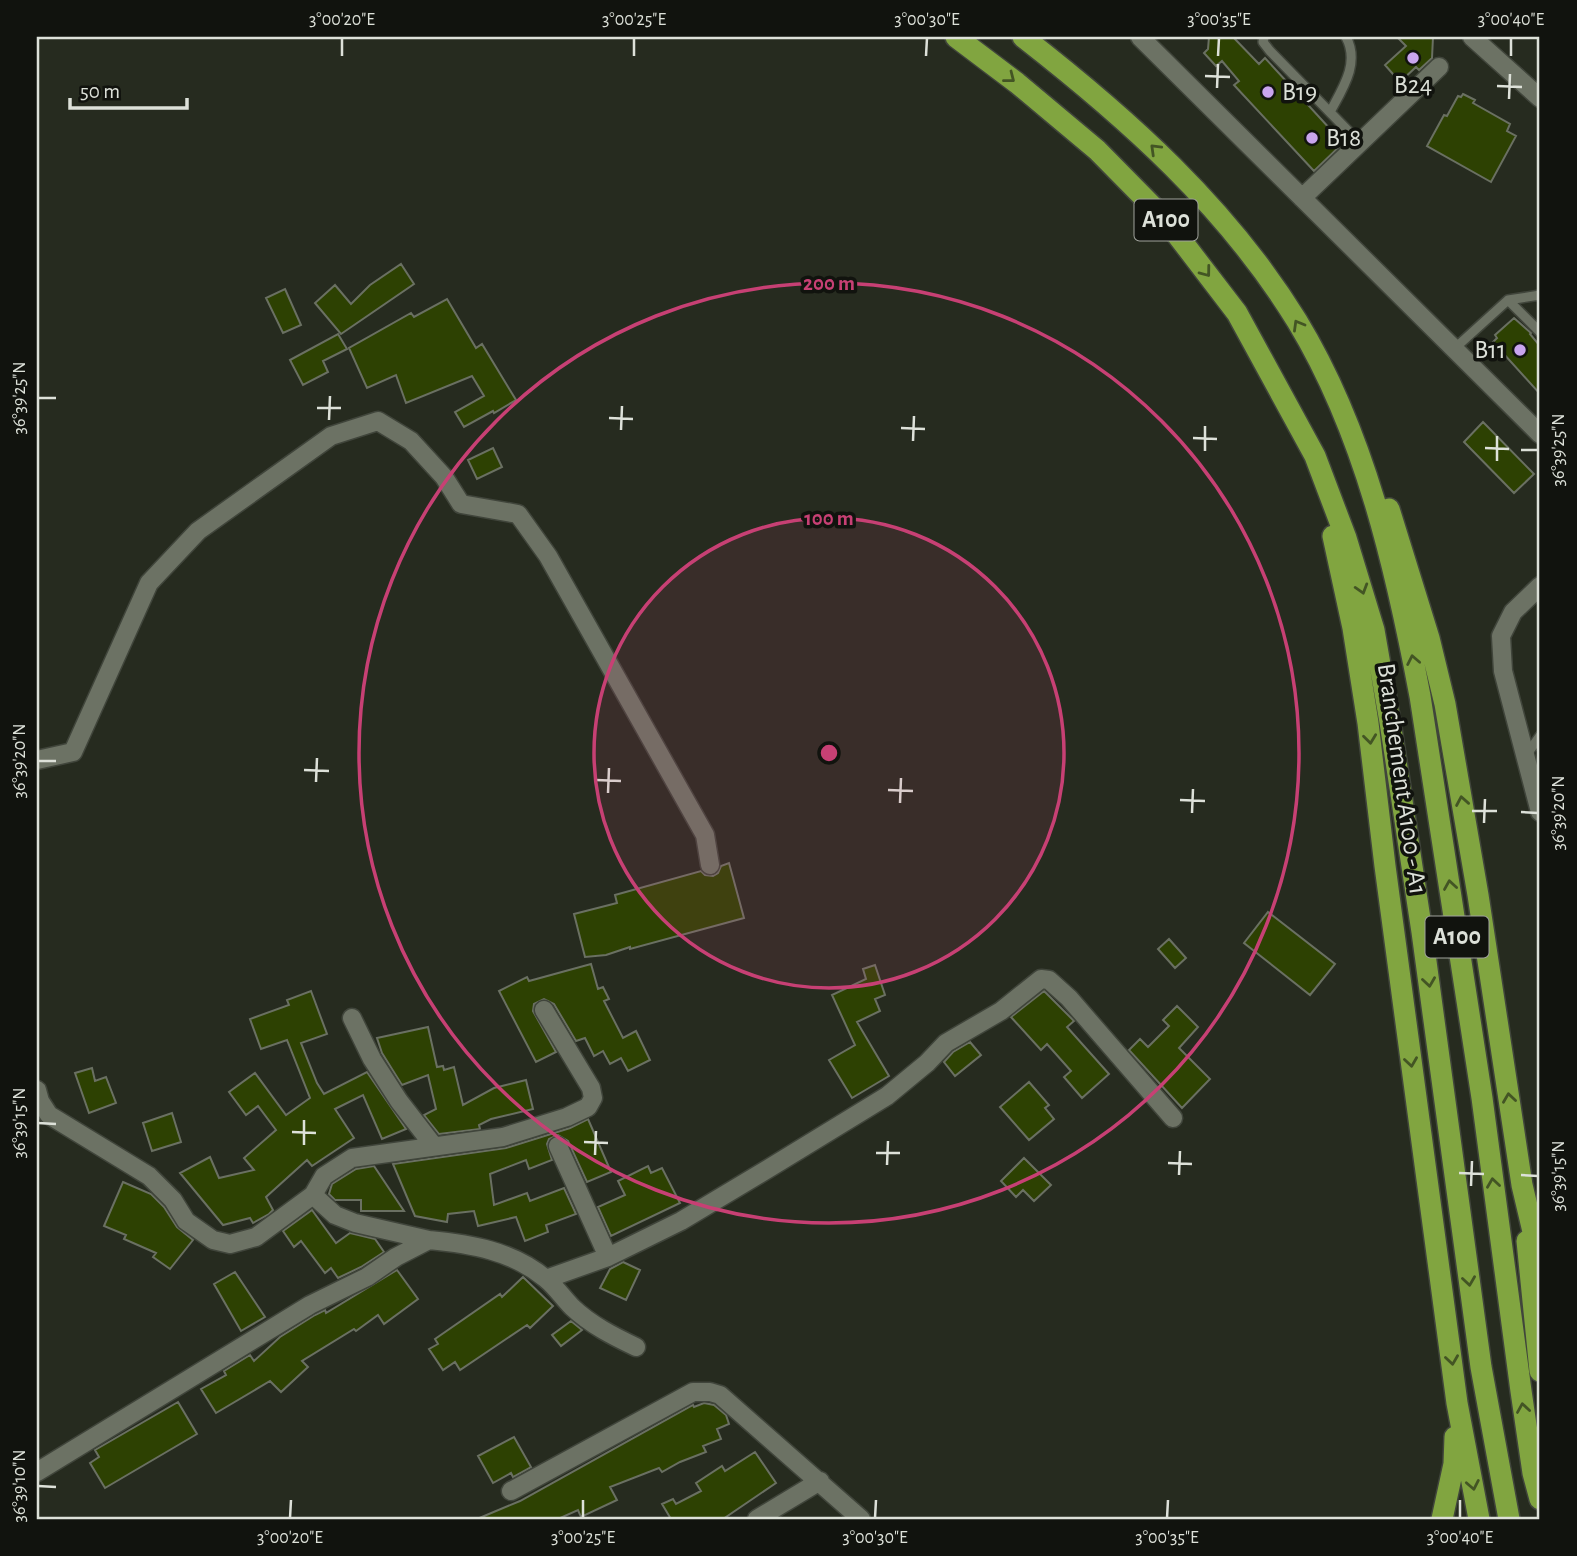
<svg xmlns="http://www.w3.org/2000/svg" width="1577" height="1556" viewBox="0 0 1577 1556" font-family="'Alegreya Sans',sans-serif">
<rect width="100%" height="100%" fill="#262b1f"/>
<path fill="#2d4102" stroke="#6a7062" stroke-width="2" d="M1209,37H1233L1259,64L1265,58L1343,143L1314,171L1234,85L1239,81L1222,61L1216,66L1204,53L1208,49Z
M1397,37H1433L1432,58L1419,70L1416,67L1400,82L1385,65L1406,46Z
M1463,94L1475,100L1473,103L1510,124L1507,131L1516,136L1491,182L1427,146L1444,115L1447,116L1458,96L1461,97Z
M401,264L414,284L341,334L315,303L335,285L351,304L370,285Z
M285,289L301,325L283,333L266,298Z
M447,299L476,348L482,344L516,400L494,413L493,411L464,427L455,412L484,396L472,376L406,403L396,375L367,388L349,348L411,313L414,317Z
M1514,318L1531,333L1530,334L1540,346V394L1493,342L1497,338L1495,335Z
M338,334L347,349L323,361L328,372L303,385L290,360Z
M1483,422L1534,474L1514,493L1464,442Z
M493,448L502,467L477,479L468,460Z
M729,863L744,918L630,949V947L606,955L585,957L574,914L617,903L615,895L701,871L705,875L713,876L718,873L721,866Z
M1268,912L1335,964L1310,995L1244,943Z
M1169,939L1186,958L1175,968L1158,949Z
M591,964L598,989L603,987L609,999L604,1001L623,1038L636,1031L650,1060L628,1071L621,1058L610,1064L603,1051L594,1056L585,1038L576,1041L554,1004L544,999L534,1004L533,1011L556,1052L536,1062L499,991L527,977L529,981Z
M875,965L885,995L875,999L880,1011L857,1022L889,1076L852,1098L829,1060L855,1045L832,995L866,979L863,969Z
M311,991L327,1034L301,1043L317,1083L324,1094L367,1072L406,1129L382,1139L363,1095L335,1109L354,1138L312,1166L307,1160L266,1197L273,1210L269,1214L253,1223L250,1218L223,1225L180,1173L210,1157L219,1178L254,1170L244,1158L276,1130L258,1106L246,1115L229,1092L255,1073L286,1115L310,1098L287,1040L261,1049L250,1019L289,1005L287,1000Z
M1044,991L1074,1021L1067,1027L1109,1074L1082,1098L1064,1077L1071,1071L1047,1044L1041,1050L1011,1017Z
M1177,1006L1198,1027L1179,1048L1210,1079L1182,1108L1129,1050L1140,1039L1148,1047L1169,1026L1163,1020Z
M428,1027L437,1067L443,1066L444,1070L454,1067L463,1105L494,1088L526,1080L533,1109L491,1119L479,1125L480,1129L439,1134L424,1115L436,1109L428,1075L402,1085L382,1053L377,1038Z
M970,1042L981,1055L955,1076L944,1062L953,1052Z
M92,1068L95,1081L106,1077L116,1103L89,1113L75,1073Z
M1029,1082L1049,1105L1045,1108L1054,1119L1029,1140L1000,1107Z
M172,1113L181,1142L152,1151L143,1123Z
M588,1119L611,1172L587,1182L568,1141L558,1135L549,1139L547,1144L552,1160L529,1169L526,1160L490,1174L494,1205L527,1193L530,1201L564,1188L576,1214L546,1225L548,1232L525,1241L516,1217L478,1226L474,1211L448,1214L447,1222L415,1216L393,1164L506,1148L570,1128Z
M1024,1158L1051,1185L1034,1201L1023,1190L1016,1197L1001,1181Z
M374,1166L404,1211H361V1200H335L329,1194L332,1184L356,1169Z
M648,1166L651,1173L662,1168L680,1203L611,1236L598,1207L625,1195L618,1181Z
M123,1182L151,1194L164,1207L177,1227L193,1240L170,1269L153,1257L156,1253L124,1239L126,1235L104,1226Z
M312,1210L336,1243L350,1233L375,1239L384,1252L361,1267L338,1278L331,1268L325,1273L301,1241L294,1247L283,1231Z
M623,1262L640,1270L626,1300L600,1288L610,1269Z
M397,1270L418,1299L384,1324L378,1315L356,1331L354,1329L302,1361L308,1367L281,1392L270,1381L216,1413L201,1389L226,1375L224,1371L250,1355L254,1361L280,1337L315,1315L325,1310L326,1313Z
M235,1272L265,1317L241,1331L214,1284Z
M523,1277L553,1306L530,1328L527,1325L460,1370L455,1362L443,1370L429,1349L438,1344L435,1339L500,1294L502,1297Z
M571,1321L582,1330L561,1346L552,1335Z
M178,1402L197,1434L105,1488L90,1463L99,1457L95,1450Z
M704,1403L714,1405L726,1415L729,1424L717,1429L721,1439L703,1446L706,1452L680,1462L662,1472L659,1468L610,1487L617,1500L581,1517L578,1510L558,1519H477L520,1501L693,1405L694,1407Z
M514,1437L531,1467L513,1477L511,1473L493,1483L478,1456Z
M755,1452L776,1483L723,1519H671L662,1504L673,1499L676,1504L701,1491L696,1483L722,1466L725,1471Z"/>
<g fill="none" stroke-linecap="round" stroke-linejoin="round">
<defs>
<path id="lane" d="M1264,37L1263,42L1270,51L1360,143
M1330,112C1343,88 1360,63 1346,37
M1508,300L1540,332
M1454,349L1508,300L1540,295
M1527,754L1540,736"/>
<path id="street" d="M1140,37L1540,434
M1472,37L1540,98
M1302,198L1439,67
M1540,586L1513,612L1501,636L1503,671L1540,812
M37,760L73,752L149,583L198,531L331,436L378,421L411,441L444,477L461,504L518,514L548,556L705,835L710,865
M352,1018L372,1059L399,1101L433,1145
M37,1090L40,1101L49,1115L149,1176L173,1200L186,1221L213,1240L230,1244L256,1237L313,1195
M558,1146L608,1257
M429,1240C471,1244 513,1251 546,1279C556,1287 563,1298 572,1307C591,1325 613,1336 636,1347
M546,1279L608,1257L681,1221L771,1167L887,1096L927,1063L946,1043L1001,1011L1041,979L1049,980L1069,998L1173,1118
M37,1472L310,1305L367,1277L396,1257L429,1240L355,1223L335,1215L313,1195L324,1176L352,1158L503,1137L567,1117L588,1107L593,1098L591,1088L544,1010
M511,1491L693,1392H710L720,1395L861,1519
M757,1519L820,1481"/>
<path id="highway" d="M956,37L1017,83L1097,150L1165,219L1237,313L1315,456L1346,538L1374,630L1390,722L1422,932L1481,1367L1509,1519
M1023,37C1127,118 1227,207 1297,321C1365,433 1396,569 1420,696L1482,1098L1521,1391L1533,1473L1540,1499
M1389,509L1429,638L1445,704L1478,895L1522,1185L1540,1261
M1333,536L1353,628L1368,723L1385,866L1457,1403L1479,1519
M1527,1241L1540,1371
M1442,1519L1454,1464L1455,1437"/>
</defs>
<use href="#lane" stroke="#40453b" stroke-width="12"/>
<use href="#street" stroke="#40453b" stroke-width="21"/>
<use href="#highway" stroke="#40453b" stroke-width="24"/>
<use href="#lane" stroke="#6c7264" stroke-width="9"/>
<use href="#street" stroke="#6c7264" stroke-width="18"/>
<use href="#highway" stroke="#81a540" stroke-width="21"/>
</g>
<defs><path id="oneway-chevron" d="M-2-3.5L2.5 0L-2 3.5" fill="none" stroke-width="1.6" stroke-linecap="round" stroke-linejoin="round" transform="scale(1.75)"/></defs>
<g stroke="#435524">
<use href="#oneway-chevron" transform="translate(1010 78) rotate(38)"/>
<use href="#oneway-chevron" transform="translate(1155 149) rotate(-136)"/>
<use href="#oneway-chevron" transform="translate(1206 272) rotate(53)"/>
<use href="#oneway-chevron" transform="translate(1298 325) rotate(-120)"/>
<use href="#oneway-chevron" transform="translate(1362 589) rotate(73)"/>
<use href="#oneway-chevron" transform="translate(1413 660) rotate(-101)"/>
<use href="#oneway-chevron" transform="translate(1370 739) rotate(83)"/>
<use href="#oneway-chevron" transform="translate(1462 801) rotate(-100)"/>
<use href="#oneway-chevron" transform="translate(1450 885) rotate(-99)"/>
<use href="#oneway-chevron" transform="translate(1429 982) rotate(82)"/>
<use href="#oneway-chevron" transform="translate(1411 1062) rotate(82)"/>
<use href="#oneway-chevron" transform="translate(1509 1098) rotate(-98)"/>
<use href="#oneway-chevron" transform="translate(1493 1183) rotate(-98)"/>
<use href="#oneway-chevron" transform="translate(1469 1281) rotate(82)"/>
<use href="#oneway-chevron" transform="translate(1452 1360) rotate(82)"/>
<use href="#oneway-chevron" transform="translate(1523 1408) rotate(-99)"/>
<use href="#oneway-chevron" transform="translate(1473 1485) rotate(79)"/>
</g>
<path fill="none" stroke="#dde1d9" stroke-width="2.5" d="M342,56V38M634,56V38M926,56L927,38M1218,56L1219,38M1511,56V38M1205,76L1230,77M1497,86L1522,87M1217,88L1218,64M1509,99L1510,74M38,398H56M317,408H341M609,418L633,419M329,420L330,396M901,428L925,429M621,430L622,406M1193,438L1217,439M913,441L914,416M1485,448L1509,449M1521,450H1538M1205,451V426M1497,461V436M38,761H56M304,770L329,771M596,780L621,781M316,782L317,758M888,790L913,791M608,793L609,768M1180,800L1205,801M900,803L901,778M1472,811H1497M1521,812L1538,813M1192,813L1193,789M1484,823L1485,799M38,1123L56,1124M292,1132L316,1133M584,1142L608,1143M304,1145V1120M876,1153H900M595,1155L596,1131M1168,1163L1192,1164M887,1165L888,1141M1459,1173L1484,1174M1179,1175L1180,1151M1521,1175L1538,1176M1471,1186L1472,1161M38,1486L56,1487M290,1518L291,1500M583,1518V1500M875,1518L876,1500M1167,1518L1168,1500M1460,1518V1500"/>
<circle cx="829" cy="753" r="235" fill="#c74074" fill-opacity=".12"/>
<g fill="none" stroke="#c74074" stroke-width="3.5">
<circle cx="829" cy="753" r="235"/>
<circle cx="829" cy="753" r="470"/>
</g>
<g fill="#c9a5ee" stroke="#11130e" stroke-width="2.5">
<circle cx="1413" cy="58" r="7"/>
<circle cx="1268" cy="92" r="7"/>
<circle cx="1312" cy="138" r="7"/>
<circle cx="1520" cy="350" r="7"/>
</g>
<g text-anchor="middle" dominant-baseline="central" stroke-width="7" stroke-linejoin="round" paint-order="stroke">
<g fill="#11130e" stroke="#a0a39c" stroke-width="2">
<rect x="1134.5" y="199.5" width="63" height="41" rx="5"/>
<rect x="1425.5" y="916.5" width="63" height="41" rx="5"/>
</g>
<g font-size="24" font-weight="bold" fill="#dde1d9">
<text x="1166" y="220">A100</text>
<text x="1457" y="937">A100</text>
</g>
<g font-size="26" fill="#dde1d9" stroke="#11130e" text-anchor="start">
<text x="1413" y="85" text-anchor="middle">B24</text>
<text x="1282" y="92">B19</text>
<text x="1326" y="138">B18</text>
<text x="1506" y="350" text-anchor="end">B11</text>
</g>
<g font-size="26" fill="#dde1d9" stroke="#11130e">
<text transform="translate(1402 779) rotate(82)">Branchement A100 - A1</text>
</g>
</g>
<circle cx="829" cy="753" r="10" fill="#c74074" stroke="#11130e" stroke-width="3.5"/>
<g font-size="21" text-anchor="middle" font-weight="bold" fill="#c74074" stroke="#11130e" stroke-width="7" stroke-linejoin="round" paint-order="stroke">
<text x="829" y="290">200 m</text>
<text x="829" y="525">100 m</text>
</g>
<rect width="1577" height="1556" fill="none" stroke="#11130e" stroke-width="77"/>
<path d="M70 98v10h117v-10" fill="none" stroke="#dde1d9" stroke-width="3.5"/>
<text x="80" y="98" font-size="21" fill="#dde1d9" stroke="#11130e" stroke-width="5" paint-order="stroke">50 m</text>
<rect x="38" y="38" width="1500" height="1480" fill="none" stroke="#dde1d9" stroke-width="2.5"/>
<g font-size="18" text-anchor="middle" fill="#dde1d9">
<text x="342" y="25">3°00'20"E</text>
<text x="634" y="25">3°00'25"E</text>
<text x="927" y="25">3°00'30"E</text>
<text x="1219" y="25">3°00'35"E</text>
<text x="1511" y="25">3°00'40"E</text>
<text transform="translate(19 398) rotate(-90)" y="6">36°39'25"N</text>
<text transform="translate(1558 450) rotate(-90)" y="6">36°39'25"N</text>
<text transform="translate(19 761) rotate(-90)" y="6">36°39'20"N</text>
<text transform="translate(1558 813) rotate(-90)" y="6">36°39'20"N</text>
<text transform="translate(19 1123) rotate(-90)" y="6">36°39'15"N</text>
<text transform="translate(1558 1176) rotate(-90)" y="6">36°39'15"N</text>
<text transform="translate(19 1486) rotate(-90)" y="6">36°39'10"N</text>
<text x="290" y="1543">3°00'20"E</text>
<text x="583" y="1543">3°00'25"E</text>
<text x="875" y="1543">3°00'30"E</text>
<text x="1167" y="1543">3°00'35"E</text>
<text x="1460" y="1543">3°00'40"E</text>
</g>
</svg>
